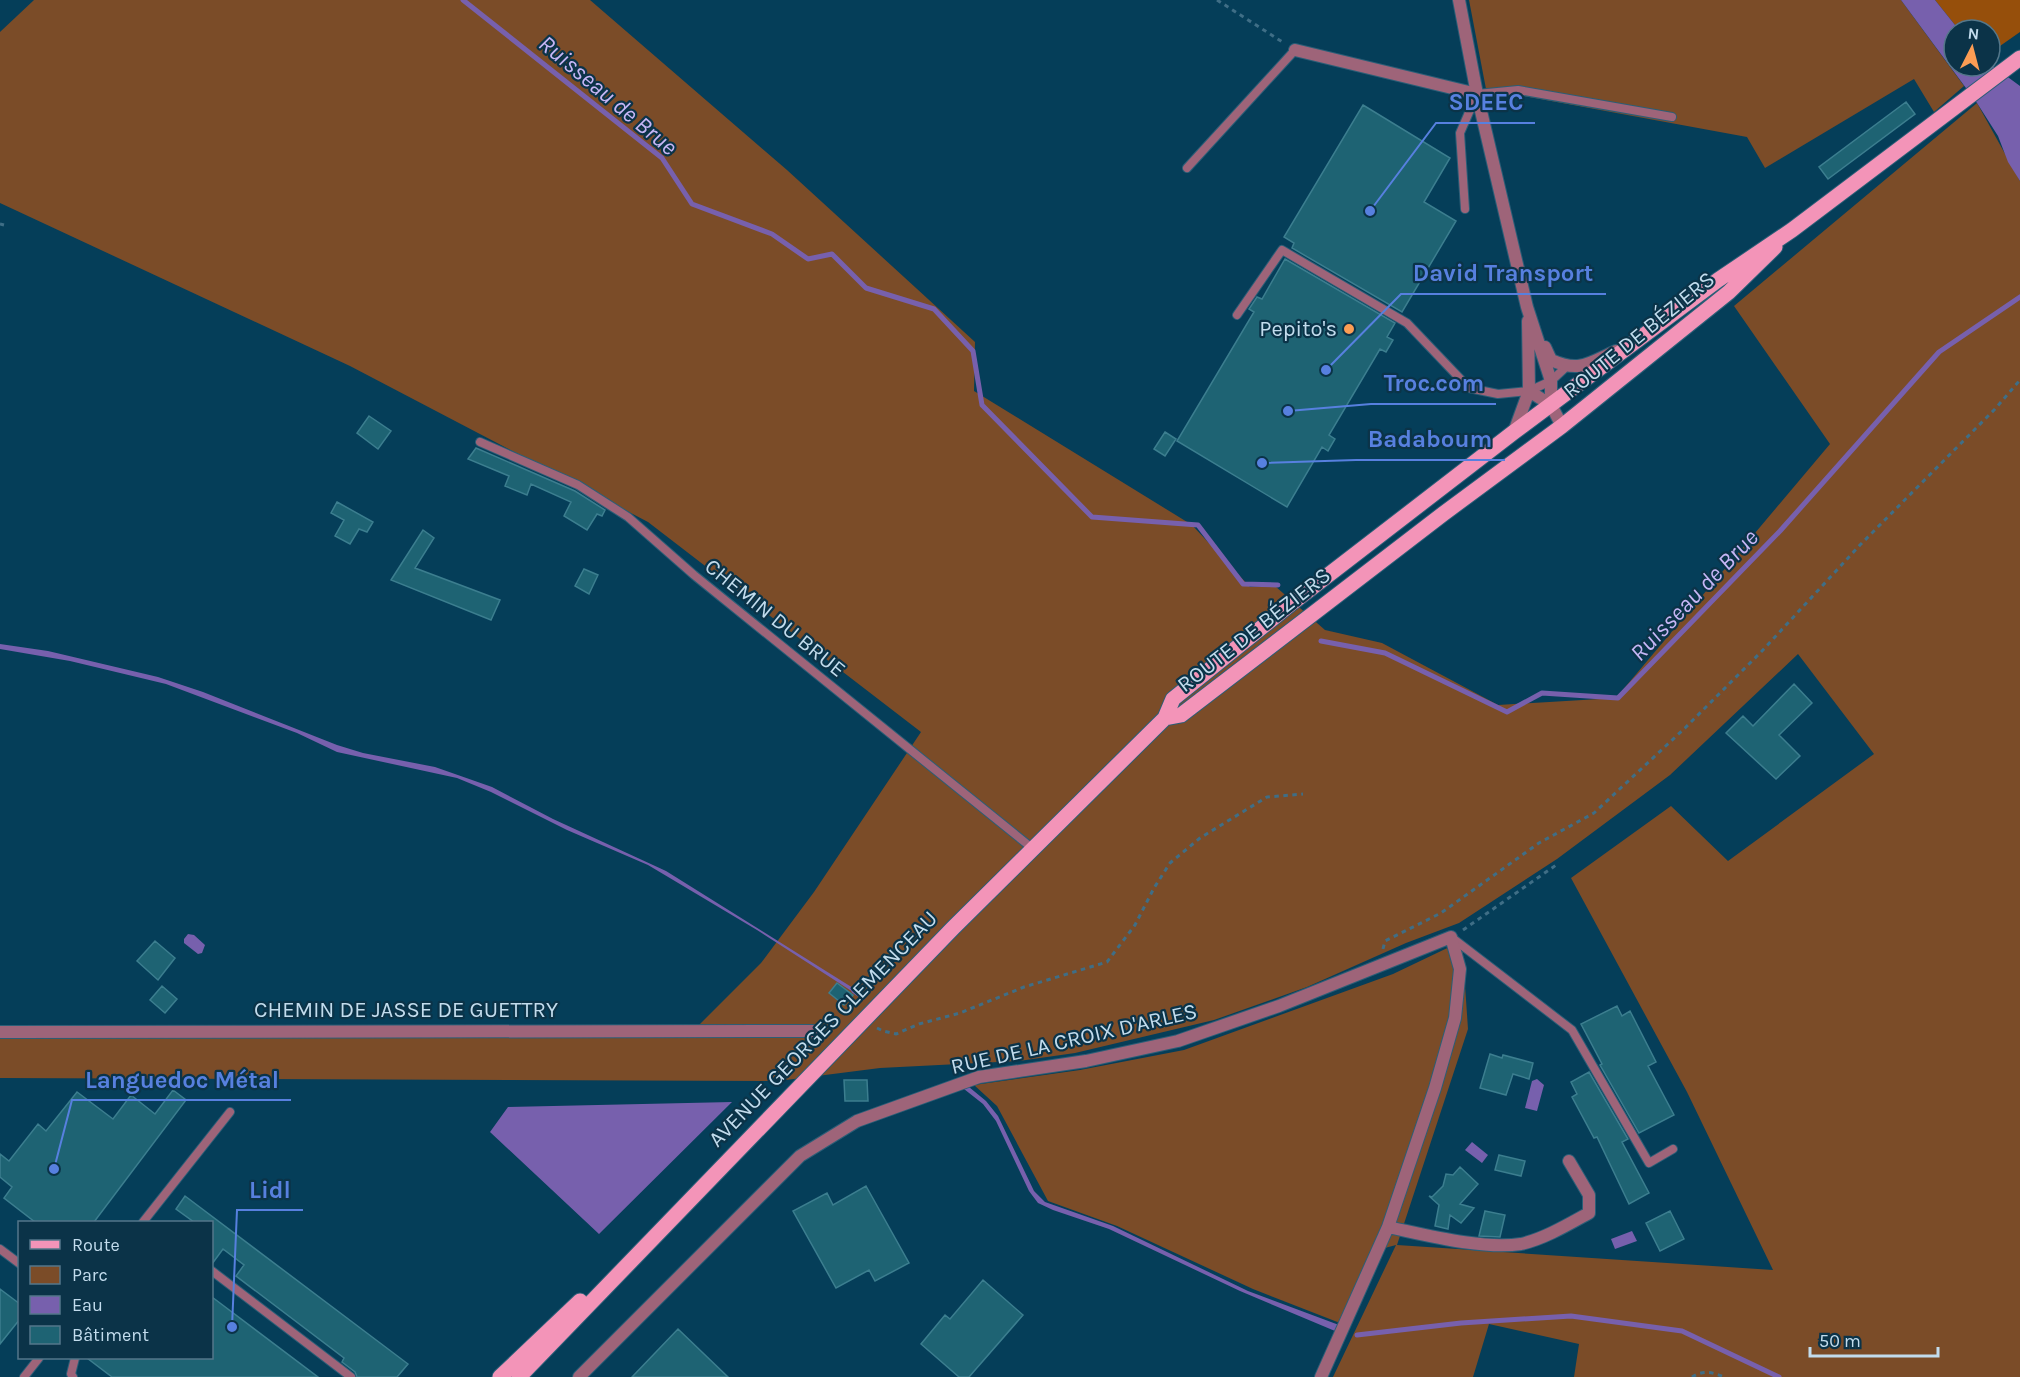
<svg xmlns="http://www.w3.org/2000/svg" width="2020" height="1377" viewBox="0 0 2020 1377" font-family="Karla,sans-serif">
<rect width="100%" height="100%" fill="#053e59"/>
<path fill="#7b4c28" d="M34,0H590L787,170L975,342L974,391L1192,525L1250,587L1275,586L1325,630L1382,643L1498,705L1616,698L1830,444L1734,306L1977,103L2020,181V1377H1574L1579,1344L1489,1324L1473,1377H1333L1396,1245L1370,1252L1340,1323L1253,1289L1117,1226L1048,1201L997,1106L974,1085L1080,1070L1184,1050L1393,974L1462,941L1468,1029L1397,1245L1773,1270L1687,1092L1571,878L1671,806L1728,861L1874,754L1798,654L1670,775L1557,859L1459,923L1406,943L1307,987L1214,1020L1075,1053L1019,1061L880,1068L778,1081L0,1078V1038H686L761,963L814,892L921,732L648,522L350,366L0,203V32Z
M1469,0H1901L1964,86L1934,112L1914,79L1765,168L1747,137L1486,89Z"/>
<path fill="#964f0b" d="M1935,0H2020V32L1990,53V30H1959Z"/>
<path fill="#7760ad" d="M1901,0H1935L1959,30H1954V66H1990V64L2020,86V181L2008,162L1998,136L1977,103Z
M0,644L48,651L158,677L203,692L337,745L363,753L435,767L492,787L553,819L666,871L861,993L859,995L853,992L757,930L648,865L567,830L491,792L457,778L337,752L297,733L166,684L70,661L0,649Z
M188,934L194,935L205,945L202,953L198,954L184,943V939Z
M1537,1079L1544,1085L1537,1111L1525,1108L1532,1081Z
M969,1087L986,1101L998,1116L1034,1191L1045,1202L1113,1226L1248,1291L1339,1325L1335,1331L1240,1291L1109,1229L1053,1210L1038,1203L1029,1191L996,1121L983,1104L964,1089Z
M732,1102L599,1234L490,1132L508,1107Z
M1472,1142L1488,1155L1482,1163L1465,1150Z
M1632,1231L1637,1241L1615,1249L1611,1239Z"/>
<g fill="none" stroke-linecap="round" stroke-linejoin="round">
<path stroke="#7760ad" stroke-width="5" d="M463,0L662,158L692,204L772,234L808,259L832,254L866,288L934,309L973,351L982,405L1092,517L1198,525L1243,584L1278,585
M1321,641L1385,653L1507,712L1542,693L1618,698L1780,531L1939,352L2020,297
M854,991L863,997
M1357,1335L1461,1323L1571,1316L1682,1331L1779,1377"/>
</g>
<path fill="#1e6373" stroke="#3c7e8f" stroke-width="1.5" d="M1906,102L1915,114L1828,179L1819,167Z
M1363,105L1450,158L1424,202L1456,221L1402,312L1292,248L1294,243L1284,237Z
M1285,259L1395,323L1387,337L1393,340L1386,352L1380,349L1329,435L1335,439L1328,451L1322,447L1287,507L1177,441L1254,312L1249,309L1257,297L1262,299Z
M369,416L391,431L378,449L357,433Z
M1165,432L1176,439L1165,456L1154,449Z
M476,448L575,491L605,510L602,516L597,514L587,530L564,516L571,502L531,484L527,495L505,486L509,476L468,459Z
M337,502L373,522L367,532L359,529L350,544L335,536L344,520L331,513Z
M423,530L434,538L415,568L500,600L491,620L391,580Z
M584,569L598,575L589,594L575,586Z
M1794,684L1812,703L1779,735L1800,756L1776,779L1726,733L1743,716L1753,726Z
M155,941L175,958L158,980L137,961Z
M837,983L853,995L844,1005L829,993Z
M162,986L177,999L165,1013L150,1000Z
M1617,1006L1622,1016L1630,1011L1656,1062L1648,1066L1674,1115L1639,1133L1600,1065L1602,1064L1581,1024Z
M1490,1054L1502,1058L1503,1055L1533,1063L1529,1079L1513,1074L1506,1095L1480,1088Z
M1589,1072L1628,1139L1622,1142L1649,1193L1629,1204L1597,1137L1594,1138L1572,1097L1577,1094L1571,1082Z
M844,1080H867L868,1101H845Z
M173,1090L186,1100L94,1222H35L4,1198L12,1187L0,1177V1154L9,1161L38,1124L46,1131L77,1092L113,1119L131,1095L155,1114Z
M1499,1155L1525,1161L1521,1176L1495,1170Z
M1460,1167L1478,1184L1460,1204L1474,1208L1461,1223L1450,1215L1448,1229L1435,1226L1439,1205L1429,1196L1432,1197L1443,1186L1446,1174L1453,1175Z
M866,1186L909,1263L875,1281L869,1270L836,1288L793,1211L827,1193L833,1205Z
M185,1196L408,1364L397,1377H357L355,1372L342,1362L344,1358L236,1276L244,1265L223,1249L212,1264V1222H194L176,1209Z
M1485,1211L1505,1215L1500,1237L1479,1236Z
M1670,1211L1684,1239L1660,1251L1646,1223Z
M983,1280L1023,1315L969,1377H959L921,1344L945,1315L950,1319Z
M0,1289L20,1304V1319L0,1344Z
M212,1297L318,1377H112L87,1358H212Z
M678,1329L728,1377H632Z"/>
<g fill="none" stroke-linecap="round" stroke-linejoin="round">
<defs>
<path id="service" d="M1187,168L1295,50
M1465,209L1460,133L1477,94L1518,90L1672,117
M1237,315L1282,250L1407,323L1469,388L1498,394L1529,391L1551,381L1566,367
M480,442L578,485L628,517L694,575L1032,848
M1451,937L1572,1030L1649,1163L1673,1149
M143,1222L230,1112
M0,1249L20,1264
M212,1271L351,1377
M24,1377L39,1358
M73,1377L71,1374L75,1358"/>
<path id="minor" d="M1295,50L1477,94
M0,1032L813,1031
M1388,1227C1426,1235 1484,1250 1521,1244C1544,1239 1569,1224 1589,1213V1195L1569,1161
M579,1377L800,1156L857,1121L979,1077L1086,1061L1178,1041L1279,1006L1451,937L1460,969L1455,1018L1435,1088L1388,1227L1321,1377"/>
<path id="tertiary" d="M1459,0L1477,94L1527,307L1551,381V405L1562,426
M1545,347L1551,360C1580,373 1589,363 1616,351
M1529,391L1551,405
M1514,432L1529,391L1528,321"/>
<path id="primary" d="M1165,718L1181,715L1443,514L1562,426L1729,292L1775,247
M500,1377L580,1301
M519,1377L953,928L1165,718L1173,699L1292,603L1514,432L1718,280L1792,230L2020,58"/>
</defs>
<use href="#service" stroke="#2b5e77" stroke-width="10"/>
<use href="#minor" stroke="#2b5e77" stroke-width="14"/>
<use href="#tertiary" stroke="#2b5e77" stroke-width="14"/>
<use href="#primary" stroke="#2b5e77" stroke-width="17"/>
<path stroke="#3f6e86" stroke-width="3" stroke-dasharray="4.5 4.5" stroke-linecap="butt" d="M1217,0L1284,43
M0,224L4,225
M1463,930L1559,863
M1383,949L1385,941L1441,913L1539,843L1594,813L1685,728L1762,651L1860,545L1995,409L2020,380
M877,1028L883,1031L896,1034L919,1024L960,1013L1024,987L1107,962L1135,925L1154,888L1170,863L1200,838L1267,797L1303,794
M1692,1377C1703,1370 1712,1372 1724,1377"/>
<use href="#service" stroke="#9e6479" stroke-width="8"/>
<use href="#minor" stroke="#9e6479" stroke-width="12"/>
<use href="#tertiary" stroke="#9e6479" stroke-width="12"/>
<use href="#primary" stroke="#f394b8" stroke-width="15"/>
</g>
<circle fill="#fc9d54" stroke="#0b3348" stroke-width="2" cx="1349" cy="329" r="6"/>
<g text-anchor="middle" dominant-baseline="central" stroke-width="4.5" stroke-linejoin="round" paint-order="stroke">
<g font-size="22" fill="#c2dced" stroke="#0b3348" text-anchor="end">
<text x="1337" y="329">Pepito's</text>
</g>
<g font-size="22" fill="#c2dced" stroke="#0b3348">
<text transform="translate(1639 335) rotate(-39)">ROUTE DE BÉZIERS</text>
<text transform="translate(775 618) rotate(39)">CHEMIN DU BRUE</text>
<text transform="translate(1254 630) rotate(-38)">ROUTE DE BÉZIERS</text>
<text x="406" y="1010">CHEMIN DE JASSE DE GUETTRY</text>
<text transform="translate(823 1029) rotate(-46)">AVENUE GEORGES CLEMENCEAU</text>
<text transform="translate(1074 1039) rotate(-13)">RUE DE LA CROIX D'ARLES</text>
</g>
<g font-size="24" font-style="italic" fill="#c6b6f5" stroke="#0b3348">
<text transform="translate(608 95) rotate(40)">Ruisseau de Brue</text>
<text transform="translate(1694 595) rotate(-46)">Ruisseau de Brue</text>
</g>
</g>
<path fill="none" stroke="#5780df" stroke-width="2" d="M1370 211L1436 123H1535M1326 370L1401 294H1606M1288 411L1371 404H1496M1262 463L1356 460H1505M54 1169L72 1100H291M232 1327L237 1210H303"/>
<g fill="#5780df" stroke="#0b3348" stroke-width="2">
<circle cx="1370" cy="211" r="6"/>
<circle cx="1326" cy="370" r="6"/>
<circle cx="1288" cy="411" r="6"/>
<circle cx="1262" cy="463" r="6"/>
<circle cx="54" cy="1169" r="6"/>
<circle cx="232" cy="1327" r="6"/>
</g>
<g font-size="24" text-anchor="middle" font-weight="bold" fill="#5780df" stroke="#0b3348" stroke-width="4.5" stroke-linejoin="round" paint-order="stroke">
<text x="1486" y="110">SDEEC</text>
<text x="1503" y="281">David Transport</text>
<text x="1434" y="391">Troc.com</text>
<text x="1430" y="447">Badaboum</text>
<text x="182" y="1088">Languedoc Métal</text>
<text x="270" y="1198">Lidl</text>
</g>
<rect x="18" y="1221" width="195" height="138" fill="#0b3348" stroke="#54778a" stroke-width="1.5"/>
<rect x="30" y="1240" width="30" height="9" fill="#f394b8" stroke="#54778a" stroke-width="1.5"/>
<text x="72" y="1251" font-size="18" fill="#c2dced">Route</text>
<rect x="30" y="1266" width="30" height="18" fill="#7b4c28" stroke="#54778a" stroke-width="1.5"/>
<text x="72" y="1281" font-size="18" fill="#c2dced">Parc</text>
<rect x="30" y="1296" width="30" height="18" fill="#7760ad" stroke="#54778a" stroke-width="1.5"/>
<text x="72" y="1311" font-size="18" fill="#c2dced">Eau</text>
<rect x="30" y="1326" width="30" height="18" fill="#1e6373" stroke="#54778a" stroke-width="1.5"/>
<text x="72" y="1341" font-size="18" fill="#c2dced">Bâtiment</text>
<g transform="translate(1972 48) rotate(6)"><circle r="28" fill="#0b3348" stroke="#54778a" stroke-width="1.5"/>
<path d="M0-4.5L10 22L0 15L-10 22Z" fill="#fc9d54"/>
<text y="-9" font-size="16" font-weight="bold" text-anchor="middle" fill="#c2dced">N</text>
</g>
<path d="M1810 1347v9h128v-9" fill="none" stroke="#c2dced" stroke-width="3"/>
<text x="1819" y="1347" font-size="18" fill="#c2dced" stroke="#0b3348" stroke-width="4.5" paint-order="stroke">50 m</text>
</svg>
